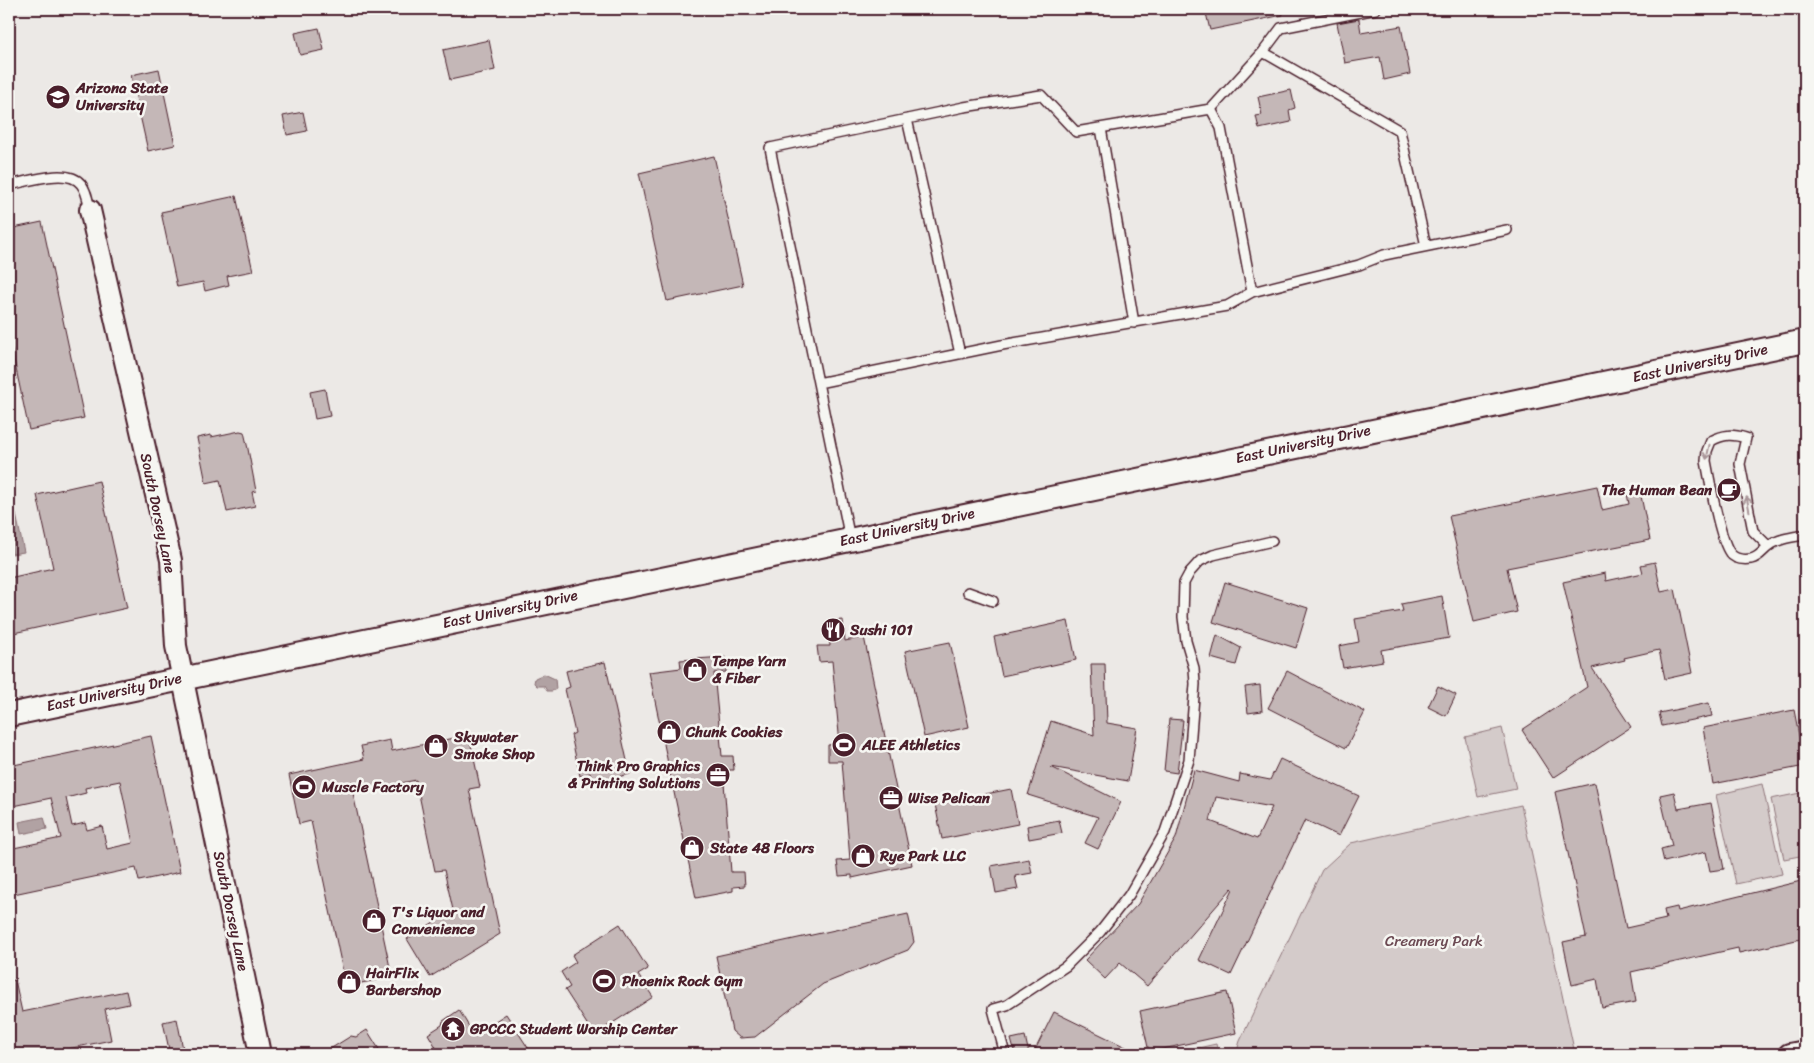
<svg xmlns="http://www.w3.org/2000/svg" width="1814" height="1063" viewBox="0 0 1814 1063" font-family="Sriracha,sans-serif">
<rect width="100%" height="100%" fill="#ece9e6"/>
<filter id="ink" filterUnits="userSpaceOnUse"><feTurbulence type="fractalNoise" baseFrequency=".02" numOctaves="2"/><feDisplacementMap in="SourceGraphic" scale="10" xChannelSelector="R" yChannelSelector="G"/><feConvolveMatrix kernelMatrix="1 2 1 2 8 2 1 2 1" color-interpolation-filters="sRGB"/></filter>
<g filter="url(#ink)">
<path fill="#d4cbca" stroke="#8f757a" d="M1502,728L1516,789L1478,797L1465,737Z
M1762,784L1782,874L1736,884L1716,795Z
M1805,792V855L1784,859L1771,799Z
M1521,805L1575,1054H1236L1240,1041L1322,870L1351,843Z
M1216,1044L1218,1054H1171Z"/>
<path fill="#b1a2a3" stroke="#886e73" d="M16,514L24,552L12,554L11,547H9V516Z
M544,674L555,679L556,689L552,691H547L544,686H537L534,683L535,678Z
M44,817L47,829L21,834L19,822Z"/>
<path fill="#c4b7b7" stroke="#4a1f2b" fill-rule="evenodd" d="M1205,9H1282L1283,15L1210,30Z
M1359,19L1361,33L1401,26L1410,74L1384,80L1380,57L1345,63L1337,23Z
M319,28L324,50L300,55L295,33Z
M489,40L495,70L450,80L443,50Z
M159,69L175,145L148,151L131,75Z
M1291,90L1295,108L1289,110L1291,122L1259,129L1256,116L1262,115L1258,97Z
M303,112L307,131L287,135L283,116Z
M714,156L743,285L667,301L639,173Z
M236,196L253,271L227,276L229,285L205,291L203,282L177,287L161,212Z
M42,222L84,418L29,430L9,336V229Z
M325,389L330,416L315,419L310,392Z
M240,431L244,432L248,449L256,491L252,492L255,506L227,512L220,480L206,483L197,438L211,435V437Z
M99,481L127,608L9,634V578L53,568L37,495Z
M1597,486L1602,510L1629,504L1627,494L1640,491L1650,540L1507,568L1517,612L1474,622L1449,516Z
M1655,562L1661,592L1675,589L1692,673L1665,679L1659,650L1624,658L1625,660L1592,668L1631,727L1553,778L1522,730L1587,687L1563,582L1605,573L1606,581L1643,573L1641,565Z
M1225,582L1308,608L1296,648L1213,622Z
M1442,596L1449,638L1381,650L1383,661L1343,668L1339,646L1359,642L1355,619L1403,611L1401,604Z
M843,620L845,641L864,637L912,865L852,878V875L839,876L837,861L850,860L842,761H828V745L840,744L832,661L819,662L817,646H830L828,621Z
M1068,621L1076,660L1002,676L994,637Z
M1217,635L1241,648L1236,665L1211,658Z
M950,642L969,727L924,737L905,651Z
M725,657L726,672L714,673L722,756H733L734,770H723L731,872H744L745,886L733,887V891L696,898L649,672L681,668L680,660Z
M605,662L630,774L592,783L590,773L580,776L571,735L575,733L565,689L570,687L566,671Z
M1091,664H1105L1107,723L1137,728L1128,781L1051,767L1121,802L1098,849L1085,843L1098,817L1028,795L1051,721L1094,735Z
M1287,671L1365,712L1346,748L1268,708Z
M1260,685L1262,711L1248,713L1245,687Z
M1438,686L1456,695L1446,716L1428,707Z
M1709,703L1712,716L1662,726L1659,713Z
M1794,710L1805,766L1713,784L1703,728Z
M1169,719L1183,720L1177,773L1164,771Z
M469,735L480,787L469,789L500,934L430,977L407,939L453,910L444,870L435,871L416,780L353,793L392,977L346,986L311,821L299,824L289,775L364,759L361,746L390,740L392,751Z
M151,736L180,872L139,881L136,868L9,895V849L61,838L51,798L9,807V766ZM120,781L133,843L107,849L102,826L87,830L85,823L72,826L66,798L86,793L85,788Z
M1280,759L1359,796L1339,836L1305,820L1231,975L1199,960L1233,889L1232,888L1147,986L1120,963L1105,979L1085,960L1138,904L1176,838L1194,770L1239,782L1240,774L1270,780ZM1216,797L1272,807L1257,839L1210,821Z
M1595,783L1626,928L1666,919L1664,910L1677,907L1678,911L1805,880V938L1739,953L1738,948L1631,972L1636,1002L1602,1008L1597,979L1572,985L1563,942L1586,937L1555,792Z
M1011,789L1018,824L942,839L935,804Z
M1674,792L1678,809L1711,803L1724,869L1710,871L1706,852L1664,862L1661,849L1672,846L1660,795Z
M1059,820L1062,833L1029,839L1027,826Z
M1029,859L1032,873L1015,876L1018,889L996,893L991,866Z
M908,914L914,942L908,950L823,984L755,1037L740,1038L732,1031L716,956Z
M620,924L648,969L638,975L653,997L594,1035L565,990L570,987L561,972L576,962L572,955Z
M15,980L22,1012L126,991L129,1004L105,1009L111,1040L43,1054H9V981Z
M1227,992L1236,1033L1149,1052L1140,1011Z
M459,1010L474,1035L506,1014L532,1054H440L428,1034L442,1025L443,1021Z
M1054,1012L1140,1054H1033Z
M177,1019L184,1054H170L163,1022Z
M367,1030L382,1054H322L351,1036L356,1037Z
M1025,1036L1029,1054H1015L1011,1039Z"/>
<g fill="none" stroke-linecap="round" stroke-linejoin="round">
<defs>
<path id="service" d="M1263,52L1400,131L1426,246
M1211,109L1263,52L1281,28L1376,9
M907,119L960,354
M1101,128L1134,323
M9,185C26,182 68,167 81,184C87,191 88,201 90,210
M1252,292L1359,265L1384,255L1507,230
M818,383L1002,345L1227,306L1252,292L1221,128L1211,109L1076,132L1041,95L964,107L770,148L850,539
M1768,546L1753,531L1740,464L1746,438C1732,434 1724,434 1711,441L1707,451L1706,461C1710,481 1719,538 1730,553C1735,560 1743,560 1751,559C1760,557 1762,551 1769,546C1779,538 1793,537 1805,535
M968,592L993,601
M1005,1054L993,1009L1007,1005L1066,966L1100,932L1129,895L1165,832L1189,760L1195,684L1194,668L1186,641L1183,617L1184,583L1190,572L1200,561L1213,555L1272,541"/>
<path id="tertiary" d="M90,210L171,560L176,646L260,1054
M1789,1054L1805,1051"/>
<path id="secondary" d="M9,715L1805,341"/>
</defs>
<use href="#service" stroke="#4a1f2b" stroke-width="12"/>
<use href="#tertiary" stroke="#4a1f2b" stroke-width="24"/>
<use href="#secondary" stroke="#4a1f2b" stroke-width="26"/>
<use href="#service" stroke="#f6f6f2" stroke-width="9"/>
<use href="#tertiary" stroke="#f6f6f2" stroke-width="20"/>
<use href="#secondary" stroke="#f6f6f2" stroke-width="22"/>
</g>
<defs><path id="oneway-shaft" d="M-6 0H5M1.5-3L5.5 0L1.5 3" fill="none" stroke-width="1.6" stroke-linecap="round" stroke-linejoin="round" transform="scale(1.25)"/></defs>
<g stroke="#a99598">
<use href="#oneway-shaft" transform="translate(1708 452) rotate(102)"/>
<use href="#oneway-shaft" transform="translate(1748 504) rotate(-101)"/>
</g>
</g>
<defs>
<symbol id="university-disc" viewBox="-11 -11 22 22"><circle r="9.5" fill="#4a1f2b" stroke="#f6f6f2"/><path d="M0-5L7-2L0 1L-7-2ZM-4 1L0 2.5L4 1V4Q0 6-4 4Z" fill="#fff"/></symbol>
<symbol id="cafe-disc" viewBox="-11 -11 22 22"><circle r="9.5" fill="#4a1f2b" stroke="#f6f6f2"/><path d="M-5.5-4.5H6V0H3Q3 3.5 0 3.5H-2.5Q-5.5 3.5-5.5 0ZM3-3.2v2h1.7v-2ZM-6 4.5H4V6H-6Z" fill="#fff"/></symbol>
<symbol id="restaurant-disc" viewBox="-11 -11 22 22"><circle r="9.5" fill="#4a1f2b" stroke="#f6f6f2"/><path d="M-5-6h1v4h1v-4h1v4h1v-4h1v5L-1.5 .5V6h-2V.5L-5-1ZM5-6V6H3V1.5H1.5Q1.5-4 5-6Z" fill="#fff"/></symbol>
<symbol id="shop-disc" viewBox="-11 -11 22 22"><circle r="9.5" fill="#4a1f2b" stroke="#f6f6f2"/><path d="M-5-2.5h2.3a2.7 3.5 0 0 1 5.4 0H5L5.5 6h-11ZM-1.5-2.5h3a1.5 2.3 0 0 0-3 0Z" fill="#fff"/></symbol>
<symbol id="stadium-disc" viewBox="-11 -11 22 22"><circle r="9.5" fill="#4a1f2b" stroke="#f6f6f2"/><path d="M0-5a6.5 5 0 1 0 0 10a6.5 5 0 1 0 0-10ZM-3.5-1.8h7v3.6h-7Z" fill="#fff"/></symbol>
<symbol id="office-disc" viewBox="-11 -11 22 22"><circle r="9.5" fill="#4a1f2b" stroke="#f6f6f2"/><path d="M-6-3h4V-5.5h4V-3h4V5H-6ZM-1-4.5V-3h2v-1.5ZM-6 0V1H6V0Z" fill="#fff"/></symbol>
<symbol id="temple-disc" viewBox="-11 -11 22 22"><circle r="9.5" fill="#4a1f2b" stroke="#f6f6f2"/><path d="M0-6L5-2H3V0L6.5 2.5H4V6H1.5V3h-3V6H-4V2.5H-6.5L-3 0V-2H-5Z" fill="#fff"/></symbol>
</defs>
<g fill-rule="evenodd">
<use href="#university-disc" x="44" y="83" width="28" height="28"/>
<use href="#cafe-disc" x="1715" y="476" width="28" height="28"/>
<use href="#restaurant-disc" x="819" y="616" width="28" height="28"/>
<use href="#shop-disc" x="681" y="656" width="28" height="28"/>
<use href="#shop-disc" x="655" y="718" width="28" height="28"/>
<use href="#stadium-disc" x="830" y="731" width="28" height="28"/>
<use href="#shop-disc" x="422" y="732" width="28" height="28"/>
<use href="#office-disc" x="704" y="761" width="28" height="28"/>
<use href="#stadium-disc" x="290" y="773" width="28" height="28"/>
<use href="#office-disc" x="877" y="784" width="28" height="28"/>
<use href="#shop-disc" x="678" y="834" width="28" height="28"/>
<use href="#shop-disc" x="849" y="842" width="28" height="28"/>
<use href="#shop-disc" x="360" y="907" width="28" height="28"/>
<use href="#stadium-disc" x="590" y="967" width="28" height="28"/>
<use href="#shop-disc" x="335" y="968" width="28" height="28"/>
<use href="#temple-disc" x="439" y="1015" width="28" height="28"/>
</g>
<g text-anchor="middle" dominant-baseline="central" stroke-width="5" stroke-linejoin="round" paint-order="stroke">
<g font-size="15" font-weight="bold" fill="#4a1f2b" stroke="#f6f6f2" text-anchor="start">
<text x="76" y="88">Arizona State<tspan x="76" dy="17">University</tspan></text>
<text x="1712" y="490" text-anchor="end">The Human Bean</text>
<text x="850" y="630">Sushi 101</text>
<text x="712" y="661">Tempe Yarn<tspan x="712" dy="17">&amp; Fiber</tspan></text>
<text x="686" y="732">Chunk Cookies</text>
<text x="454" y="737">Skywater<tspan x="454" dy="17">Smoke Shop</tspan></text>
<text x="862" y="745">ALEE Athletics</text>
<text x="700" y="766" text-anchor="end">Think Pro Graphics<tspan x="700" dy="17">&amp; Printing Solutions</tspan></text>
<text x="322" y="787">Muscle Factory</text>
<text x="908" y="798">Wise Pelican</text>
<text x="710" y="848">State 48 Floors</text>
<text x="880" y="856">Rye Park LLC</text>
<text x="392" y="912">T's Liquor and<tspan x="392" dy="17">Convenience</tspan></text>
<text x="366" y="973">HairFlix<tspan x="366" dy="17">Barbershop</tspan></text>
<text x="622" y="981">Phoenix Rock Gym</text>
<text x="470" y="1029">GPCCC Student Worship Center</text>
</g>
<g font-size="15" fill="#4a1f2b" stroke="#f6f6f2">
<text transform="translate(1700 363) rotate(-12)">East University Drive</text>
<text transform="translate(1303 444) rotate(-12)">East University Drive</text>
<text transform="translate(158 513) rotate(78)">South Dorsey Lane</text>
<text transform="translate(907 527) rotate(-12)">East University Drive</text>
<text transform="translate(510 609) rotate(-12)">East University Drive</text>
<text transform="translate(114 692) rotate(-12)">East University Drive</text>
<text transform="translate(231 911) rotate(78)">South Dorsey Lane</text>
</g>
<g font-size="15" fill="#6c4a53" stroke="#f6f6f2">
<text x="1434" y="941">Creamery Park</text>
</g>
</g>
<rect width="1814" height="1063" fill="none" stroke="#f6f6f2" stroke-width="30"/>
<rect x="15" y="15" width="1784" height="1033" fill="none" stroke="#4a1f2b" stroke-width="2" filter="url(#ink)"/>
</svg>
